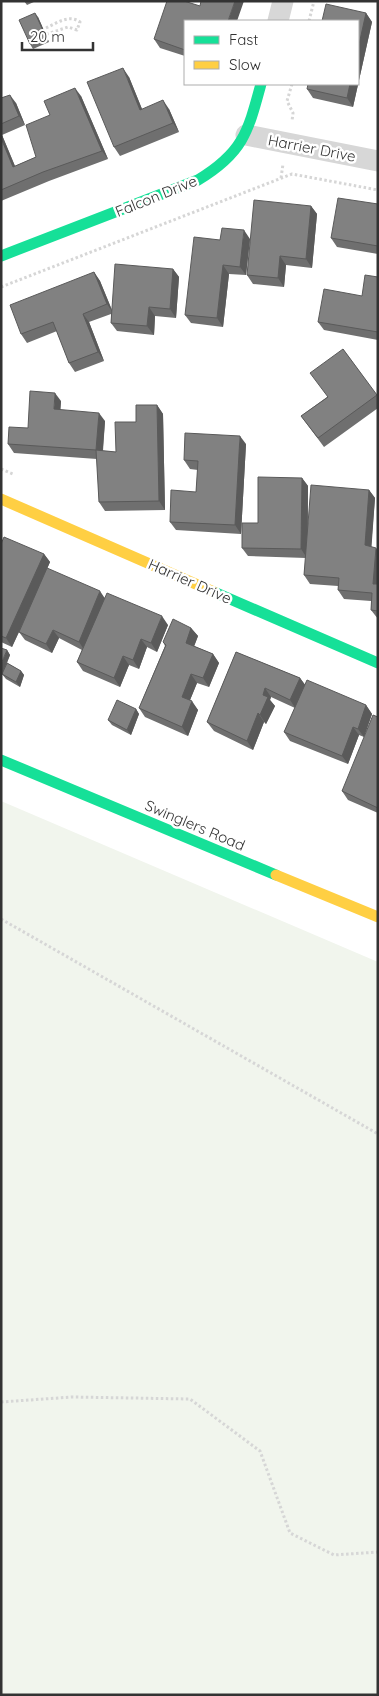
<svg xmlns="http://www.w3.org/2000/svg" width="379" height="1696" viewBox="0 0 379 1696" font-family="Quicksand,sans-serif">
<rect width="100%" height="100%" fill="#fff"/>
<path fill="#f1f5ed" d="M1,801L378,962V1695H1Z"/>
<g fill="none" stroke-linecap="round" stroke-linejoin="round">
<path stroke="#d6d6d6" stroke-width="3" stroke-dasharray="2.5 2.5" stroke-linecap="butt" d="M309,21L314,1
M46,28C57,23 69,14 80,22L77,30L68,27L47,34
M292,84L287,101L293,113L292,121
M281,178L283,164
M1,287L292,174L378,190
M1,469L13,474
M1,919L378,1134
M1,1402L72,1397L190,1399L260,1451L290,1533L334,1555L378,1552"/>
<path stroke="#d7d7d7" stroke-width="21" d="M278,21L283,1
M246,135L378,161"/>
<path stroke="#16e098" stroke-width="11" d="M1,256L198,180C243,153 248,132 261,84
M214,592L378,663
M1,760L276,875"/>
<path stroke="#ffcf43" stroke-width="11" d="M1,499L214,592
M276,875L378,917"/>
</g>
<path fill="#6f6f6f" d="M24,1H36L27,5Z
M244,1L185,21V56L160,48L154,39L200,6Z
M366,13L372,22L353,107L313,98L307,89Z
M38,17L49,42L33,49L30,44Z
M129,77L142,109H169L179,132L120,156L114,147Z
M81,96L108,159L49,181L1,201V98L16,103L25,125L2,135L15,166L36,157L50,115Z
M378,204V254L337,247L331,238Z
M311,206L317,214L312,268L286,265L284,287L253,284L247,275Z
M250,239L246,275L229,274L223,327L191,323L185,315L220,240Z
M173,269L179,277L176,318L155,316L154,335L117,331L111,323V314L89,322L104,361L75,372L69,363L57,331L27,343L21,334L94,272L100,281L112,310Z
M378,277V340L324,330L318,322L362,296Z
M343,349L378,397V408L324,447L301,416L327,397Z
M61,401L60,410L105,421L103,451L116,452L136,422L157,405L163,414L165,510L105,511L99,502L97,459L14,453L8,444Z
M246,444L241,534L176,530L170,522L196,492L198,470L190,469L184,460Z
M302,478L308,486V529L369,490L375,498L371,547L378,551V619L371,610V601L344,599L338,590V586L310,584L304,575L306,558L248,556L242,548L258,523Z
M1,544L44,554L50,562L47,569L105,598L168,625L157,652L147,647L139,669L129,665L120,687L83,671L77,662L82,650L59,638L52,653L25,640L19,632L21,628L12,647L1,642Z
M191,628L198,636L194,646L213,654L219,663L209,687L197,683L190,700L198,710L188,736L145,717L139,708L165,646L163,642Z
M7,650L10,655L7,663L21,671L24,675L20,687L6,679L2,674Z
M236,652L300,678L305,685L366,705L372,714L364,737L359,735L348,764L290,741L284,732L295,708L271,697L270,700L275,706L266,724L264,722L253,750L214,731L207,722Z
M136,709L139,714L131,735L112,725L108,720Z
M378,717V813L348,800L342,791Z"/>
<path fill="#5a5a5a" d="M235,1H244L237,21H228Z
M35,13L38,17L49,42L46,37Z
M366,13L372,22L353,107L347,98L350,84H358V49Z
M123,68L129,77L146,119L140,110Z
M75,88L81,96L108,159L102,151Z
M10,95L16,103L25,125L19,116Z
M163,100L169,109L179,132L173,123Z
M1,133L2,135L19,176L13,167L1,138Z
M311,206L317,214L312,268L306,259Z
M244,230L250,239L246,275L240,267Z
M280,256L286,265L284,287L278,278Z
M223,265L229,274L223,327L217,318Z
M173,269L179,277L176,318L170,309Z
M94,272L100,281L113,313L107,304Z
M149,307L155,316L154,335L147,326Z
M83,314L89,322L104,361L98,352Z
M55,393L61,401L60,418L54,409Z
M157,405L163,414L165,510L159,501Z
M99,413L105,421L102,459L96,450Z
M240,436L246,444L241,534L235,525Z
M302,478L308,486L307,558L301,549Z
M369,490L375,498L371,554L365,545Z
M376,548L378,551V591L373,584Z
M44,554L50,562L12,647L6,638Z
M100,591L106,600L85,651L79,642Z
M162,616L168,625L157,652L151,643Z
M191,628L198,636L192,652L186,643Z
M53,630L59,638L52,653L46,644Z
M141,639L147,647L139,669L133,660Z
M7,650L10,655L1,676V664Z
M213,654L219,663L209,687L203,678Z
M123,656L129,665L120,687L114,678Z
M21,671L24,675L20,687L16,682Z
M191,674L197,683L188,705L182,697Z
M300,678L306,686L296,709L290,700Z
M265,688L271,697L270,700L275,706L266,724L260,715L263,695Z
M192,701L198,710L188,736L182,727Z
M366,705L372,714L364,737L358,729Z
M136,709L139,714L131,735L127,730Z
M258,713L264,722L253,750L247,741Z
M353,727L359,735L348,764L342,756Z"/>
<path fill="#818181" stroke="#5a5a5a" d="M167,1H184L200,6L201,1H235L228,21H185V50L154,39Z
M326,4L366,13L358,49V21H322Z
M35,13L46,37L30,44L19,20Z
M123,68L140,110L163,100L173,123L114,147L87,82Z
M308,84H350L347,98L307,89Z
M75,88L102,151L43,172L1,190V138L13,167L36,157L26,125L50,115L44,101Z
M10,95L19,116L1,124V98Z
M338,198L378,204V246L331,238Z
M254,200L311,206L306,259L280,256L278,278L247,275Z
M222,228L244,230L240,267L223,265L217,318L185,315L194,237L220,240Z
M115,264L173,269L170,309L149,307L147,326L111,323Z
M94,272L107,304L83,314L98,352L69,363L53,322L21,334L10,305Z
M365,275L378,277V332L318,322L324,289L362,296Z
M343,349L377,395L318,438L301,416L328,397L310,373Z
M30,391L55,393L54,409L99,413L96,450L8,444L9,427L28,428Z
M136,405H157L159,501L99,502L96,450L116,452L115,422H136Z
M185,433L240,436L235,525L170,522L171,490L196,492L198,461L184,460Z
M258,477L302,478L301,549L242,548V523H258Z
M311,485L369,490L365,545L376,548L373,584H378V611L371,610L372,593L338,590L339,578L304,575Z
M4,537L44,554L6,638L1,636V544Z
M47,568L100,591L79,642L53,630L46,644L19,632Z
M107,593L162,616L151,643L141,639L133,660L123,656L114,678L77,662Z
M173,619L191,628L186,643L213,654L203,678L191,674L182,697L192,701L182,727L139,708L166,645L163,642Z
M1,648L7,650L1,664Z
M236,652L300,678L290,700L265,688L263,695L268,697L260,715L258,713L247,741L207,722Z
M7,663L21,671L16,682L2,674Z
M307,680L366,705L358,729L353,727L342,756L284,732Z
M117,700L136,709L127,730L108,720Z
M373,715L378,717V808L342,791Z"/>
<g text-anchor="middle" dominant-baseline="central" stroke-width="5" stroke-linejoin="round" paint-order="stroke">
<g font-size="15" fill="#333" stroke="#fff">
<text transform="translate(312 148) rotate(11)">Harrier Drive</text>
<text transform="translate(156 196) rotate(-22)">Falcon Drive</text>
<text transform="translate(190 581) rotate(24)">Harrier Drive</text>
<text transform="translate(195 825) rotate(23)">Swinglers Road</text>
</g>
</g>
<rect width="379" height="1696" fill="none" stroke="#333333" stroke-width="5"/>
<rect x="184" y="20" width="175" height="65" fill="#ffffff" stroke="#adadad"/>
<rect x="194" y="36" width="25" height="8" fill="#16e098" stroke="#adadad"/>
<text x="229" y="45" font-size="15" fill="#333333">Fast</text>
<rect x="194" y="61" width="25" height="8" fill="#ffcf43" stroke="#adadad"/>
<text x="229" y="70" font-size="15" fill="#333333">Slow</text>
<path d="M22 42v8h71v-8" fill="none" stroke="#333333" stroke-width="2.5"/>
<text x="30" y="42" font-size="15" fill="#333333" stroke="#ffffff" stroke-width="4" paint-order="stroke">20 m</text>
</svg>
